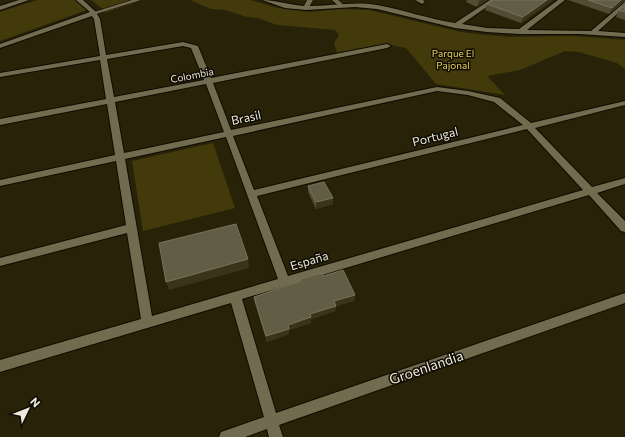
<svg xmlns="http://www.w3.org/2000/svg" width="625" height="437" viewBox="0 0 625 437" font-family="Commissioner,sans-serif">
<rect width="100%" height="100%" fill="#282209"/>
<path fill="#433a0c" d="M37,0H75L87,10L0,41V12Z
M91,0H142L105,13L104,10Z
M190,0H251L278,8L309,12L340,9L369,10L461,32L487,35L509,37L573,36L625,40V69L617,63L579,52L565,51L520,70L487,76L505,95L436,84L406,48L385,44L337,53L334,43L339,35L335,30L277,25L258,18L247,17L225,10L211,9Z
M213,143L235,208L143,231L132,161Z"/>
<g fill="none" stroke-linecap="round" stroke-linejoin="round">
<defs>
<path id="service" d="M132,0H141L96,14L91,13Z
M307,0H313L308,9L306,10L303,8Z
M332,0H338L345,6L340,7Z"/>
<path id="minor" d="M19,0H29L0,10V6Z
M76,0H83L96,12L100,19L106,55L183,42L198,46L211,78L387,44L391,46L387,48L213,83L231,130L437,87L468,91L500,98L531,123L625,101V105L535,128L592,187L625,178V184L597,193L625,221V232L621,231L589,195L242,299L276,413L625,293V303L279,425L283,437H269L267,429L245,437H219L221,432L264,417L231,303L0,372V360L141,319L127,233L0,266V258L126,225L116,161L0,186V180L115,155L107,104L0,125V119L106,99L100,60L0,77V73L100,56L94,19L92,16L0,48V44L90,12ZM183,46L191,48L204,80L114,97L107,59ZM206,84L224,132L124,153L115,102ZM437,91L468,95L494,102L523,125L254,190L233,136ZM527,129L583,190L288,276L257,196ZM226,137L278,279L152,316L125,159Z
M262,0C277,0 292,6 307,6C331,6 354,1 377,5C404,10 429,19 455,23L490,0H497L462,24L487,28L519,29L558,0H565L527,30L591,31L625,2V7L598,31L625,33V37L580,34H520L487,32L455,28L377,9L355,7L306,10L285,8Z
M415,0H423L425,2L422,4Z"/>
</defs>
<use href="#service" stroke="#110b00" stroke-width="1"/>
<use href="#minor" stroke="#110b00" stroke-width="2"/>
<use href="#service" fill="#716b50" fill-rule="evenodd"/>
<use href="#minor" fill="#716b50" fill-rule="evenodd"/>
</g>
<path fill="#514c33" d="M467,0H487L477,7L466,2Z
M553,0L521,23L485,10L487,4Z
M568,0H625V1L609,14Z
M625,6V20L616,17L619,10Z
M308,186L333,204L316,209L308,192Z
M323,276L355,295L354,301L336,306L335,311L311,319V323L289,330V334L267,342L255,303L254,297L300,281V279Z"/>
<path fill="#39341a" d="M480,0H487L477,7L479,1Z
M547,0H553L521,23L523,17Z
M621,0H625V1L609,14L612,8Z
M333,198V204L316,209V202Z
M248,259L249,268L169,290L166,282Z
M355,295L354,301L336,306L335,311L311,319V323L289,330V334L267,342L266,336L288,325L334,301Z"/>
<path fill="#625d45" stroke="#77735c" d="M493,0H547L523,17L487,4Z
M588,0H621L612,8Z
M625,6V12L619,10Z
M324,182L333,198L316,202L308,186Z
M236,224L248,259L166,282L159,243Z
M343,270L355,295L334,301L336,306L310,314L311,317L288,325L289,329L266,336L254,297L301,281L300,279L322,273L323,276Z"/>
<g text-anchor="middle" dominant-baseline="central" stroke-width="3" stroke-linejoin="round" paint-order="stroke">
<g font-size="10" fill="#edd359" stroke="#0e0c03">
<text x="453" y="53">Parque El<tspan x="453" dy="12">Pajonal</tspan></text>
</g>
<g font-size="10" fill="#edeadb" stroke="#0e0c03">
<text transform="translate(192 75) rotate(-11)">Colombia</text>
</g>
<g font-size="12" fill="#edeadb" stroke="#0e0c03">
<text transform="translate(246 117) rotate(-12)">Brasil</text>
<text transform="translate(435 136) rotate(-14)">Portugal</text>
<text transform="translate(309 260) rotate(-17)">España</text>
</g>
<g font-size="14" fill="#edeadb" stroke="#0e0c03">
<text transform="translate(426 367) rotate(-19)">Groenlandia</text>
</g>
</g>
<g transform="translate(28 409) rotate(47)" stroke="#0e0c03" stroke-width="3" paint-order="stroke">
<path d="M0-3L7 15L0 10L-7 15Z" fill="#edeadb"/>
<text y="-6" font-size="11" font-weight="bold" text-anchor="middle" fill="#edeadb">N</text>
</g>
</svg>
